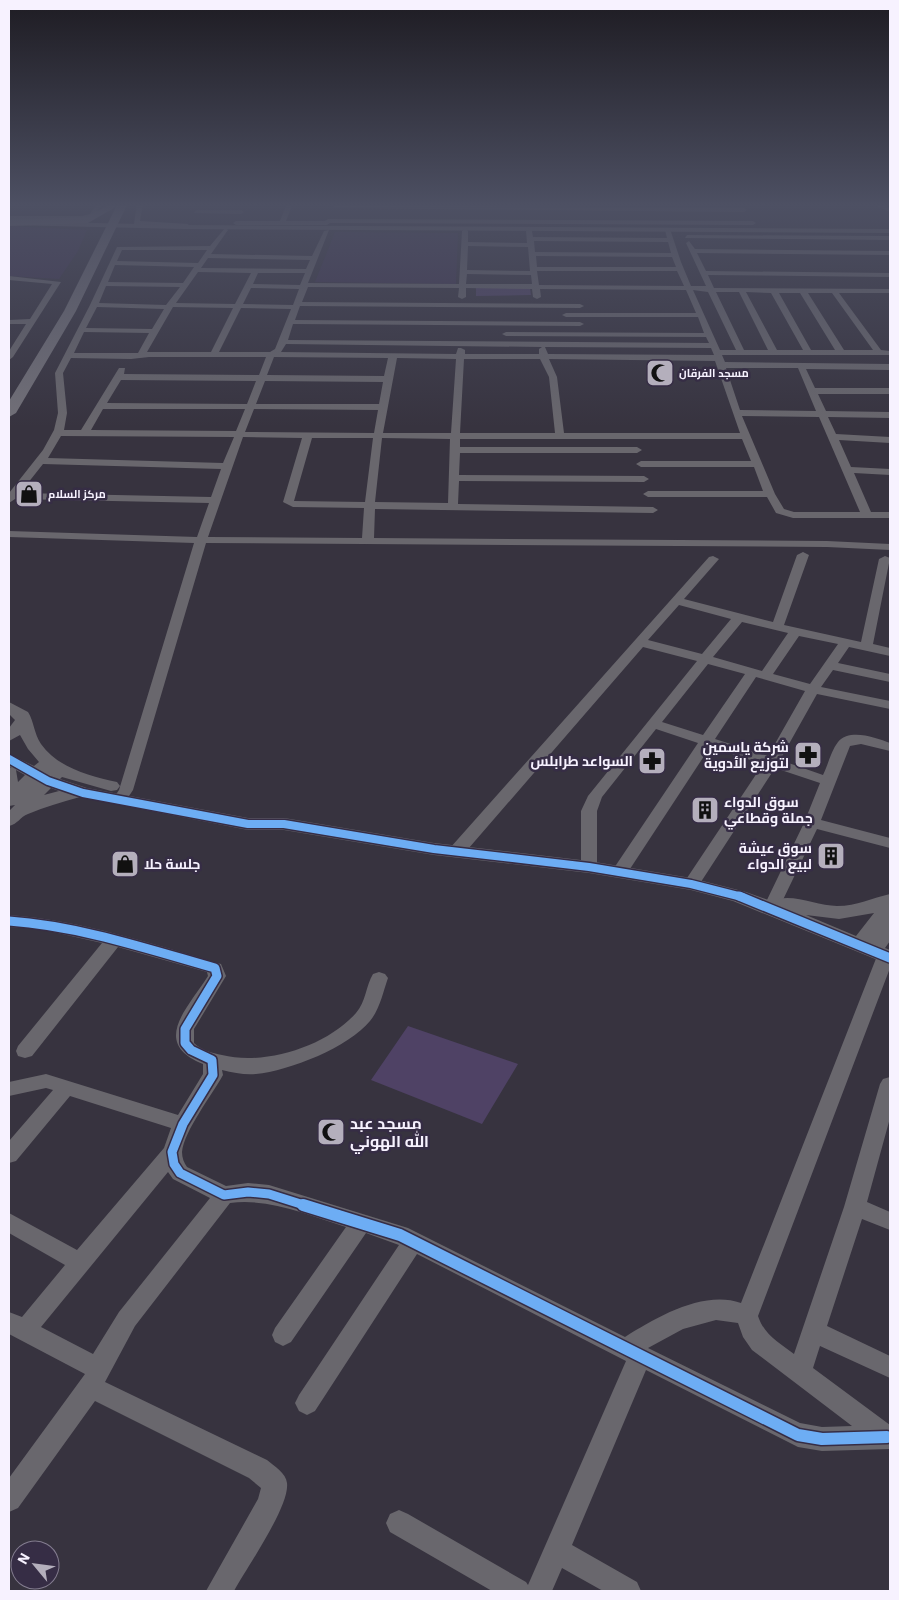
<svg xmlns="http://www.w3.org/2000/svg" width="899" height="1600" viewBox="0 0 899 1600" font-family="'IBM Plex Sans',Cairo,sans-serif">
<rect width="100%" height="100%" fill="#37333f"/>
<path fill="#3e334f" d="M9,226L87,230L78,251L59,279L9,276Z
M335,232L458,233L456,284L315,282Z"/>
<path fill="#4f4265" d="M476,288H530L531,295L476,296Z
M408,1026L518,1064L482,1124L371,1080Z"/>
<g fill="none" stroke-linecap="round" stroke-linejoin="round">
<path fill="#69676d" fill-rule="evenodd" d="M97,203H103L94,216L83,220H9V216H82L90,214Z
M137,203H143L140,221L189,224L186,226L134,224Z
M287,203H293L286,221H325L328,219L753,221L756,223L753,225L330,223L327,225H236L233,223L236,221H280Z
M870,203H879L890,208V212Z
M334,205L744,208L747,210L744,212L332,208Z
M196,210H241L244,212L241,214L194,213Z
M225,228L228,230L211,254L312,256L324,231L329,230L308,283L459,284L462,231L465,229L468,231V242L527,243L526,231L529,229L532,231L533,237L667,238L665,230L670,229L681,262L691,286H706L686,243L689,241L695,249L890,251V255L697,253L706,271L890,273V277L708,275L714,288L890,289V293H839L881,350L890,351V355H722L725,362L890,364V370L806,369L815,388H890V394H818L826,411L890,412V418L828,417L836,434L890,437V443L839,440L851,467L890,469V475L854,473L871,512H890V518H793L776,513L767,497H648L643,494L648,491H763L754,467H641L636,464L641,461H751L742,439H460V447H637L642,450L637,453H460L459,475L644,476L649,479L644,482L459,481L458,504L653,507L658,510L653,513L375,509L374,538L827,541L890,544V550L827,547L206,543L133,790L125,802H115L113,799L119,790L194,543L9,537V531L197,537L209,503L15,499L9,503V493L43,450L54,430L58,413L55,373L90,305L117,247L210,246ZM534,241L668,242L671,253L535,252ZM468,246L528,247L530,271L467,270ZM122,250H207L198,263L117,261ZM536,256L672,257L676,267H537ZM208,258L310,260L306,269L201,268ZM115,265L194,267L183,283L108,282ZM537,271H677L684,286L539,285ZM198,272L251,273L235,304L176,303ZM258,273H305L300,285L253,284ZM467,274L531,275L532,284H466ZM106,286L180,287L166,305L99,303ZM308,287L459,288L458,297L462,299L466,297V288L532,289L533,297L537,299L541,297L540,289L686,290L696,313H566L562,315L566,317H698L704,333L506,332L502,334L506,336L706,337L709,343L288,340L293,324L580,326L584,324L580,322L295,320L300,306L580,308L584,306L580,304L302,302ZM251,288L299,289L293,305L243,304ZM693,290L708,292L736,350H720ZM716,292H739L768,350H744ZM746,292L771,293L803,350H777ZM779,293H800L835,350H811ZM808,293H832L873,350H844ZM97,307L164,309L152,329L86,328ZM173,307L233,308L211,352H147ZM241,308L291,309L275,349L270,352H219ZM84,332L149,333L138,353H74ZM286,344L542,347L539,349V354H465V350L461,348H458L456,354L281,352ZM545,347L711,348L714,355L548,354ZM149,357H266L259,375L124,374L125,368H119L81,430H64L67,413L63,373L71,358L131,359ZM274,357L388,358L384,376L267,375ZM397,358L456,359L451,433H383ZM464,359H540L549,377L555,433H460ZM549,359L715,361L740,433H564L557,377ZM726,368H798L816,411L740,410ZM121,380L256,381L247,404L107,403ZM265,381L383,382L379,404H256ZM103,409H245L236,431L91,430ZM254,409L378,410L374,433L245,432ZM742,416L819,417L860,512H794L784,509L775,494ZM61,436L234,437L223,463L48,458ZM243,437L302,438L283,502L293,507L364,508L362,538L208,537ZM312,438H373L365,502L294,501ZM382,438L450,439L448,503L375,502ZM43,464L221,469L211,497L20,493Z
M687,235L890,236V240L685,238Z
M9,276L61,282L13,357L9,360V351L26,324H9V320L30,319L52,284L9,280Z
M803,552L809,555L784,625L861,642L879,559L885,556L890,558L873,644L890,648V656L849,647L838,663L890,674V682L833,670L821,687L890,701V709L817,694L780,760L823,775C828,765 831,751 838,742C850,728 876,738 890,743V751L861,744L850,746L821,820L890,838V848L817,829L780,906H768L766,902L804,823L820,783L775,768L697,888H685L683,884L763,764L710,747L626,875H614L612,871L698,743L656,729L602,797L597,811V867L595,871H583L581,867V811L588,796L697,661L643,647L462,856H450L448,852L450,848L709,557L713,556L719,559L684,599L773,622L797,555ZM679,605L731,619L702,654L648,640ZM742,622L788,633L762,671L713,657ZM799,636L838,644L810,684L773,674ZM708,664L745,674L703,735L662,722ZM756,677L805,691L768,756L715,739Z
M9,915C81,920 152,944 221,964L226,976L194,1029V1043C201,1050 212,1053 222,1055C265,1066 327,1046 356,1013C366,1002 366,985 373,974L379,972L385,974L388,978C383,992 380,1009 370,1021C349,1047 289,1071 256,1074C245,1075 234,1073 222,1070L223,1075C212,1095 184,1131 182,1152C182,1158 184,1163 187,1167L226,1186L248,1183L269,1185L408,1228L625,1337C657,1317 703,1290 741,1303L877,956L880,952L890,951V968L758,1316C764,1335 780,1343 794,1354L844,1207L880,1084L883,1079L890,1077V1118L867,1202L890,1212V1230L862,1219L827,1326L890,1356V1378L820,1346L813,1368L890,1425V1449L822,1451L798,1447L646,1370L572,1545L637,1582L641,1591H603L562,1568L552,1591H492L390,1532L386,1523L390,1514L399,1510L408,1514L526,1582L528,1585L626,1361L417,1254L315,1411L307,1415L299,1411L295,1403L299,1395L399,1245L366,1233L291,1342L283,1346L275,1342L272,1335L275,1328L346,1227C308,1215 270,1198 230,1203L135,1326L105,1382L267,1460C274,1466 286,1473 287,1483C290,1506 246,1569 234,1591H206L258,1499L261,1488L249,1478L95,1401L18,1508L9,1512V1478L85,1374L9,1334V1312L22,1317L65,1265L9,1233V1213L77,1250L164,1148L171,1128L70,1096L16,1161L9,1163V1141L53,1090L46,1088L9,1096V1082L46,1074L178,1115L203,1074V1064C150,1043 188,1008 208,976L207,972L118,947L32,1056L25,1058L18,1056L16,1051L18,1046L102,943L40,929L9,927ZM168,1172L173,1179L210,1198L119,1312L93,1354L41,1327ZM716,1320L738,1323L743,1337L752,1350L852,1426L822,1427L800,1423L648,1348L683,1329Z"/>
<path fill="#69676d" fill-rule="evenodd" d="M9,221L184,225L890,229V233L184,229L9,225Z
M9,702L28,712C34,721 34,734 41,744C58,768 90,776 117,782L120,786L117,790L111,791L62,777L60,779L87,788L248,818H284L434,843L589,861L691,878L746,892L777,903L779,899C796,895 819,906 837,906C857,906 872,898 890,894V941L885,948L890,950V965L733,901L691,890L589,873L434,855L284,830H248L80,797C62,802 45,807 28,814C20,817 18,824 9,826V811L15,805L9,806V767L12,768L9,766V754L34,766L39,762L28,749L20,735L9,741V728L15,720L9,714ZM16,770L25,775L18,782ZM51,788L59,791L44,795ZM874,913L856,936L806,915L839,919Z"/>
<path fill="#727078" fill-rule="evenodd" d="M112,203L116,206L114,208L88,223L9,226V220L86,217Z
M118,203H128L76,311L16,413L9,417V401L64,311Z"/>
<defs>
<path id="cycleway-far2" d="M9,759L48,781L83,793L248,824H284L434,849L589,867L691,884L742,897"/>
<path id="cycleway-far1" d="M739,896L890,958
M9,921C79,926 148,949 215,968L217,976L185,1029V1043L191,1050L212,1060L213,1075L183,1124L172,1152L174,1164L180,1173L224,1195L248,1192L269,1194L307,1206"/>
<path id="cycleway" d="M303,1205L400,1235L798,1435L822,1439L887,1437"/>
</defs>
<use href="#cycleway-far2" stroke="#362d45" stroke-width="11"/>
<use href="#cycleway-far1" stroke="#362d45" stroke-width="12"/>
<use href="#cycleway" stroke="#362d45" stroke-width="15"/>
<use href="#cycleway-far2" stroke="#6dadf4" stroke-width="8"/>
<use href="#cycleway-far1" stroke="#6dadf4" stroke-width="9"/>
<use href="#cycleway" stroke="#6dadf4" stroke-width="12"/>
</g>
<linearGradient id="sky" x2="0" y2="1"><stop stop-color="#1e1c23"/><stop offset="0.48" stop-color="#4d5063"/><stop offset="1" stop-color="#4d5063" stop-opacity="0"/></linearGradient>
<rect width="899" height="427" fill="url(#sky)"/>
<defs>
<symbol id="mosque-square" viewBox="-11 -11 22 22"><rect x="-9" y="-9" width="18" height="18" rx="4" fill="#b4afbc" stroke="#362d45"/><path d="M3.5-4.9A6 6 0 1 0 3.5 4.9A5 5 0 1 1 3.5-4.9Z" fill="#111"/></symbol>
<symbol id="shop-square" viewBox="-11 -11 22 22"><rect x="-9" y="-9" width="18" height="18" rx="4" fill="#b4afbc" stroke="#362d45"/><path d="M-5-2.5h2.3a2.7 3.5 0 0 1 5.4 0H5L5.5 6h-11ZM-1.5-2.5h3a1.5 2.3 0 0 0-3 0Z" fill="#111"/></symbol>
<symbol id="pharmacy-square" viewBox="-11 -11 22 22"><rect x="-9" y="-9" width="18" height="18" rx="4" fill="#b4afbc" stroke="#362d45"/><path d="M-2-6h4v4h4v4h-4v4h-4v-4h-4v-4h4Z" fill="#111"/></symbol>
<symbol id="building-square" viewBox="-11 -11 22 22"><rect x="-9" y="-9" width="18" height="18" rx="4" fill="#b4afbc" stroke="#362d45"/><path d="M-4-6H4V6H1V3H-1V6H-4ZM-2.5-4.3h1.7v1.8h-1.7ZM.8-4.3h1.7v1.8H.8ZM-2.5-1h1.7V.8h-1.7ZM.8-1h1.7V.8H.8Z" fill="#111"/></symbol>
</defs>
<g fill-rule="evenodd">
<use href="#mosque-square" x="644" y="357" width="32" height="32"/>
<use href="#shop-square" x="13" y="478" width="32" height="32"/>
<use href="#pharmacy-square" x="792" y="739" width="32" height="32"/>
<use href="#pharmacy-square" x="636" y="745" width="32" height="32"/>
<use href="#building-square" x="689" y="794" width="32" height="32"/>
<use href="#building-square" x="815" y="840" width="32" height="32"/>
<use href="#shop-square" x="109" y="848" width="32" height="32"/>
<use href="#mosque-square" x="315" y="1116" width="32" height="32"/>
</g>
<g text-anchor="middle" dominant-baseline="central" stroke-width="5" stroke-linejoin="round" paint-order="stroke">
<g font-size="11" font-weight="bold" fill="#f7f2ff" stroke="#362d45" text-anchor="start">
<text x="679" y="373">مسجد الفرقان</text>
<text x="48" y="494">مركز السلام</text>
</g>
<g font-size="14" font-weight="bold" fill="#f7f2ff" stroke="#362d45" text-anchor="end">
<text x="789" y="747">شركة ياسمين<tspan x="789" dy="16">لتوزيع الأدوية</tspan></text>
<text x="633" y="761">السواعد طرابلس</text>
<text x="724" y="802" text-anchor="start">سوق الدواء<tspan x="724" dy="16">جملة وقطاعي</tspan></text>
<text x="812" y="848">سوق عيشة<tspan x="812" dy="16">لبيع الدواء</tspan></text>
<text x="144" y="864" text-anchor="start">جلسة حلا</text>
</g>
<g font-size="16" font-weight="bold" fill="#f7f2ff" stroke="#362d45" text-anchor="start">
<text x="350" y="1123">مسجد عبد<tspan x="350" dy="18">الله الهوني</tspan></text>
</g>
</g>
<rect width="899" height="1600" fill="none" stroke="#f7f2ff" stroke-width="20"/>
<g transform="translate(35 1565) rotate(299)"><circle r="24" fill="#362d45" stroke="#837c8f"/>
<path d="M0-4L9 19L0 12L-9 19Z" fill="#b4afbc"/>
<text y="-8" font-size="14" font-weight="bold" text-anchor="middle" fill="#f7f2ff">N</text>
</g>
</svg>
